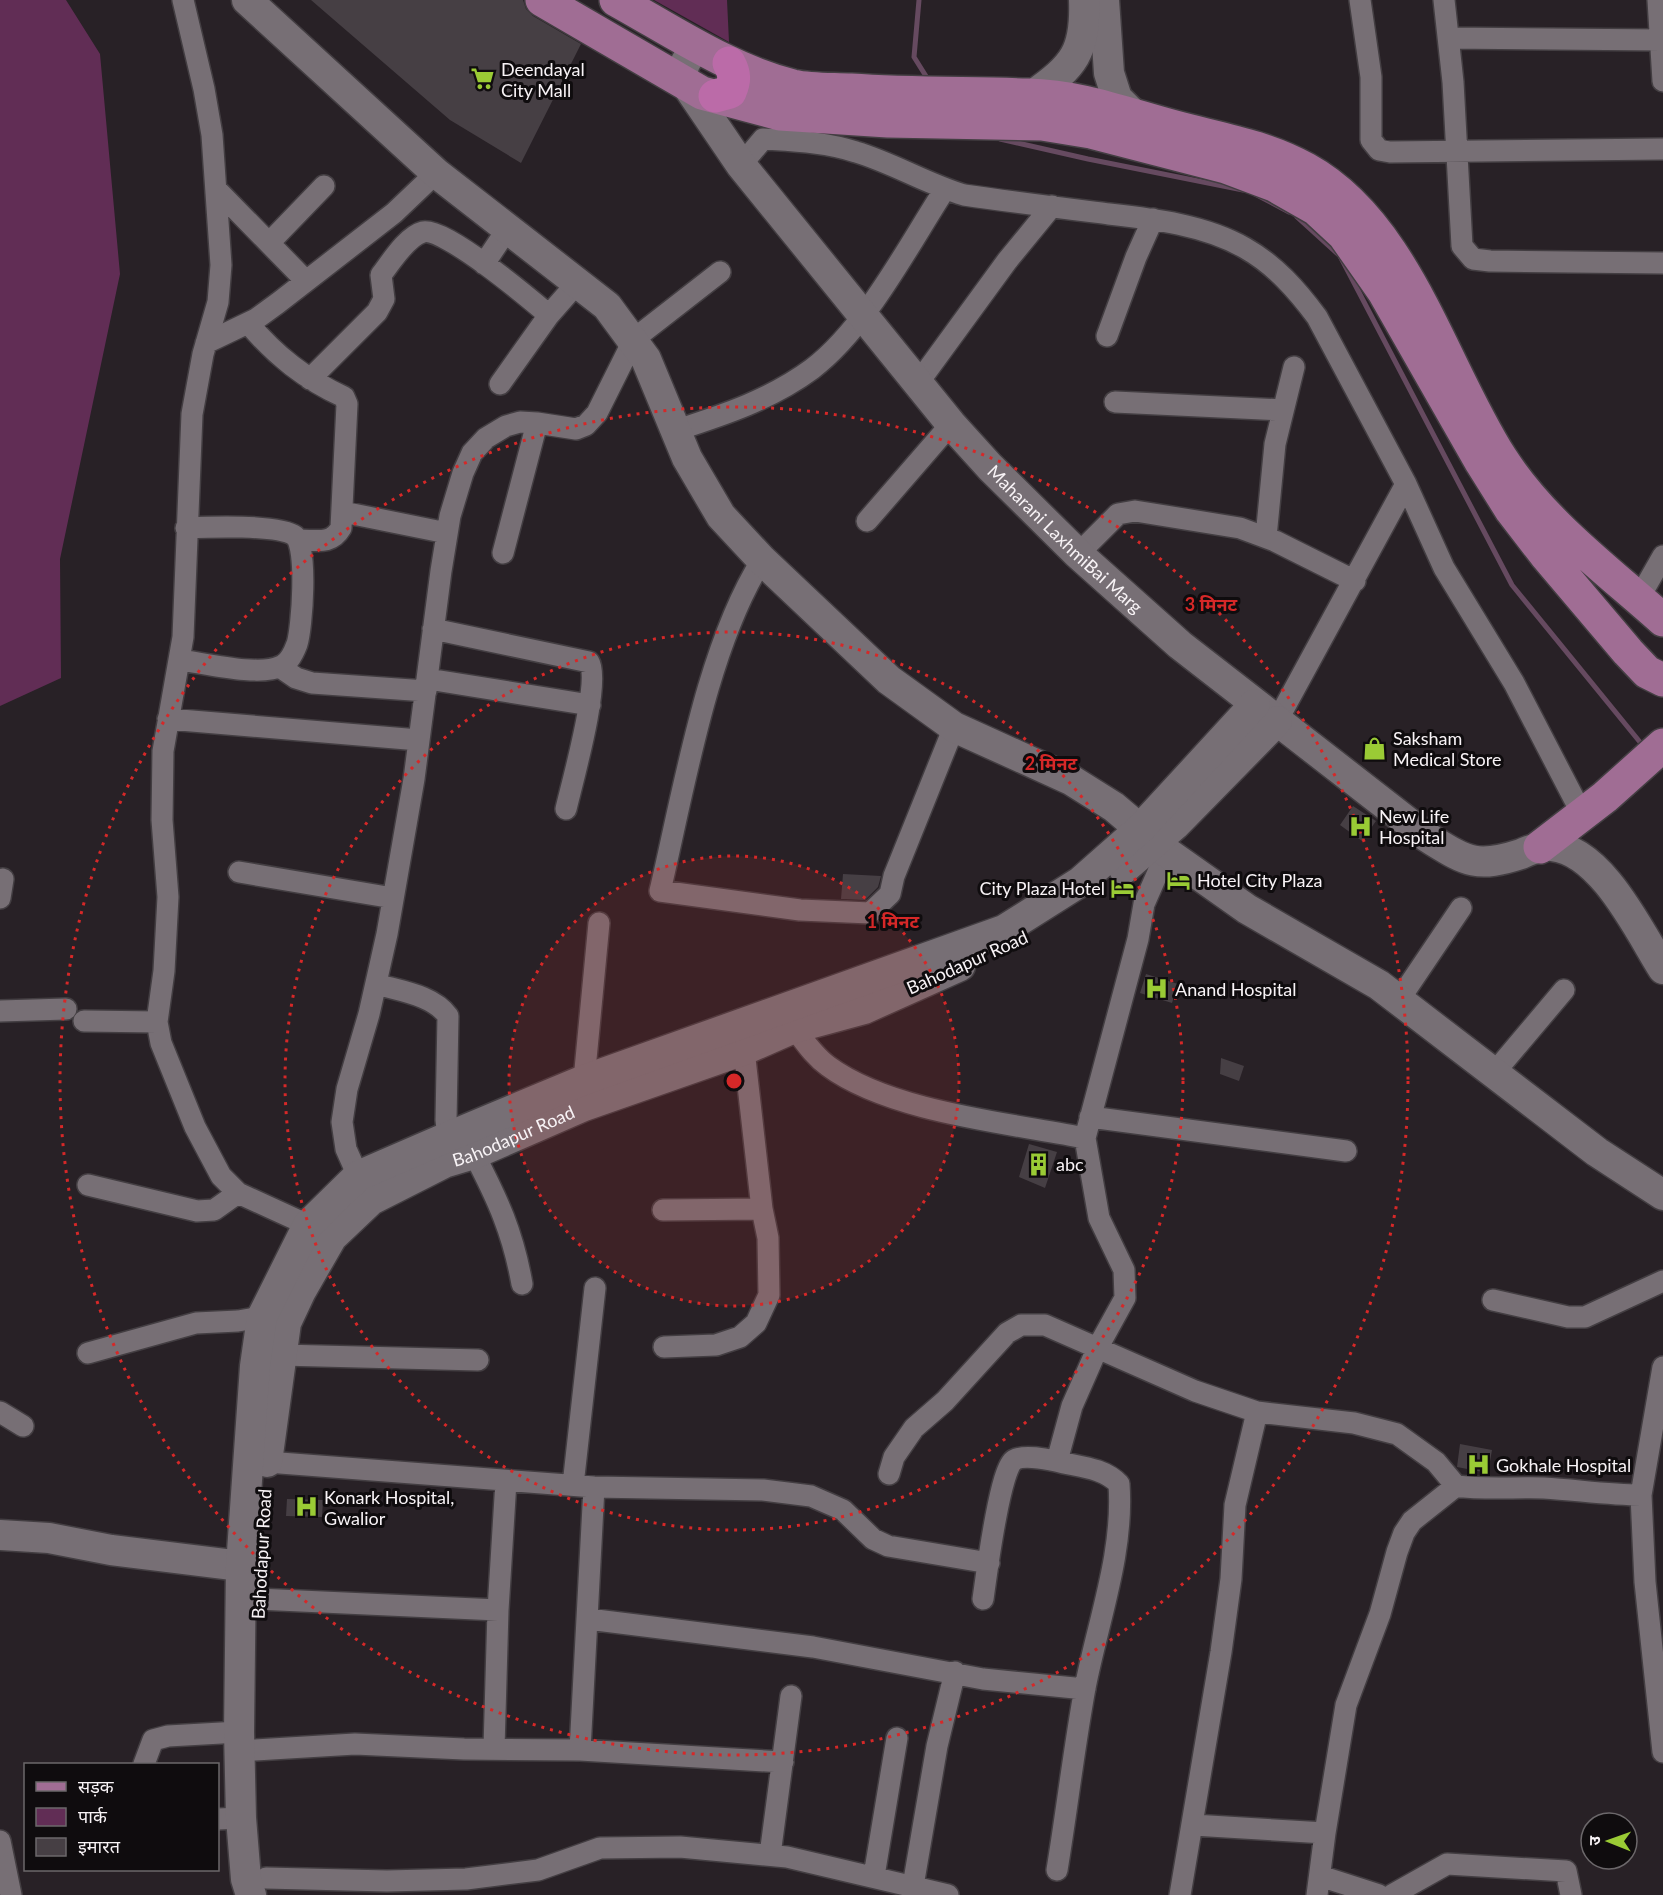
<svg xmlns="http://www.w3.org/2000/svg" width="1663" height="1895" viewBox="0 0 1663 1895" font-family="Lato,'Noto Sans Devanagari',sans-serif">
<rect width="100%" height="100%" fill="#282126"/>
<path fill="#612d55" d="M0,0H66L100,54L120,274L60,559L61,678L0,706Z
M654,0H727L729,42Z"/>
<g fill="none" stroke-linecap="round" stroke-linejoin="round">
<path stroke="#664a60" stroke-width="5" d="M919,0L914,57L929,81
M1000,139L1088,159L1243,190
M1255,194L1289,212
M1297,217L1340,256L1512,585L1644,747"/>
</g>
<path fill="#463f44" d="M311,0H523L526,9L533,16L581,44L521,163L450,120Z
M1353,806L1376,821L1362,841L1340,825Z
M843,874L881,876L878,887L865,900L841,899Z
M1146,974L1178,984L1172,1003L1140,993Z
M1221,1058L1244,1066L1239,1081L1220,1074Z
M1029,1144L1057,1152L1045,1188L1019,1177Z
M1460,1444L1492,1450L1488,1473L1457,1467Z
M287,1499L323,1500L322,1517L286,1516Z"/>
<g fill="none" stroke-linecap="round" stroke-linejoin="round">
<defs>
<path id="street" d="M183,0L204,89L212,135L221,265L218,302L203,354L192,414L183,637L163,751L162,820L168,897L164,971L157,1022L161,1043L195,1127L221,1176L238,1193L308,1225
M1360,0L1371,77V140L1379,150L1390,152L1663,149
M1444,0L1453,82L1462,246L1473,259L1490,261L1663,263
M1658,0L1663,81
M1449,38L1661,40
M741,165L763,139C794,141 826,142 856,152C893,163 927,184 964,195C1012,202 1061,208 1109,214C1154,219 1205,225 1245,248C1275,265 1297,290 1317,317L1406,484L1444,568L1514,683L1582,814
M216,189L305,280
M269,243L324,186
M484,264L508,228
M248,323C276,356 305,379 344,397L347,404L341,528C331,545 317,540 299,540
M1107,336L1136,257L1153,219
M206,343L256,319L278,303L394,213L436,173
M310,379L377,312L384,299L381,275C391,262 407,236 423,232C445,227 530,299 549,315
M918,383L1007,261L1052,206
M500,384L549,315L578,282
M1115,402L1283,410
M674,431C723,415 770,400 812,369C866,328 908,246 945,189
M343,512L447,533
M867,521L951,424
M1266,537L1275,444L1294,367
M503,553L537,423
M1078,554L1118,514L1135,511L1240,528L1275,541L1355,581
M762,560C707,647 684,789 660,891L800,910L870,913L890,894L894,876L954,727
M1639,598L1663,556
M433,629L589,662C601,681 572,783 566,809
M180,660C204,663 260,677 281,666C289,663 294,652 297,644C302,629 308,546 295,536C279,524 207,527 186,528
M280,667L296,678L312,683L426,691
M428,679L590,705
M168,719L419,740
M1277,721L1406,484
M239,872L393,898
M0,898L3,879
M376,984C400,991 433,995 448,1016L446,1120L448,1137
M1399,1000L1461,908
M0,1011L66,1009
M84,1021L157,1022
M794,1028C805,1042 814,1056 828,1066C890,1112 1009,1123 1085,1138
M1494,1073L1564,990
M584,1080L599,923
M1090,1117L1346,1151
M474,1154C498,1200 513,1233 522,1284
M358,1176L346,1149L342,1122L347,1089L369,1014L387,934L414,779L441,571L450,516L463,473L472,453L486,438L506,426L520,422L537,423L576,429L586,425L597,413L634,339L720,272
M88,1185L197,1211L214,1210L238,1193
M663,1210L762,1209
M1493,1300L1568,1317H1585L1663,1281
M664,1347L716,1345L740,1337L756,1323L769,1295L768,1238L762,1209L744,1050
M88,1353L196,1323L238,1321L262,1317
M281,1355L478,1360
M1663,1367L1641,1495L1645,1582L1663,1752
M0,1412L23,1426
M1057,1461L1072,1406L1098,1347L1125,1298L1124,1270L1099,1218L1085,1138L1138,939L1144,904L1166,854
M267,1462L594,1487L763,1490L811,1496L843,1510L873,1539L888,1546L989,1563
M889,1474L894,1457L914,1428L945,1401L1007,1333L1021,1325H1045L1195,1391L1257,1412L1354,1423L1397,1434L1436,1462L1456,1486C1485,1490 1515,1487 1544,1488C1577,1490 1609,1495 1641,1495
M573,1485L595,1288
M257,1599L498,1610
M983,1599C986,1578 1000,1468 1014,1460C1025,1454 1052,1460 1064,1463C1083,1467 1105,1469 1119,1484C1124,1553 1098,1621 1085,1688C1074,1748 1067,1809 1057,1870
M588,1619L813,1647L983,1679L1085,1689
M494,1748L498,1610L506,1481
M255,1750L355,1744L464,1749L580,1750L783,1762
M580,1750L594,1487
M144,1764L153,1740L168,1736L239,1732
M218,1819L241,1818
M1193,1825L1325,1833
M0,1841L11,1895
M770,1855L791,1696
M874,1876L897,1738
M1320,1876L1379,1895
M266,1878L387,1881L466,1879L538,1870L600,1848L680,1847L787,1857L948,1895
M913,1886L937,1746L955,1672
M1180,1895L1221,1652L1231,1579L1235,1505L1257,1412
M1317,1895L1325,1833L1346,1705L1380,1614L1397,1552L1404,1533L1412,1521L1456,1486
M1392,1895L1447,1864L1566,1871L1571,1895"/>
<g id="secondary">
<path d="M247,0L436,173L607,306L646,359L687,458L721,516L762,560L889,680L954,727L1071,780L1114,807L1140,829"/>
<path d="M1104,0L1109,73L1117,98L1135,116"/>
<path id="s1" d="M706,50L694,51C684,62 680,70 686,84L741,165L951,424L990,467L1078,554L1180,645L1427,837C1466,861 1475,869 1521,854C1530,850 1542,845 1552,846C1602,851 1639,931 1663,969"/>
<path d="M1033,95C1074,66 1086,52 1084,0"/>
<path d="M1155,844L1247,909L1379,985L1597,1152L1663,1195"/>
<path d="M1124,869L1175,825L1277,721"/>
<path id="s2" d="M267,1462L286,1323L301,1291L332,1237L371,1200L444,1163L474,1154L584,1106L744,1050L794,1028L864,1009L960,966"/>
<path d="M0,1535L49,1538L111,1550L241,1566"/>
<path d="M251,1895L246,1879L241,1818L239,1732L241,1566L255,1366L262,1317L308,1225L358,1176L448,1137L584,1080L1004,930L1080,882L1140,829L1255,704"/>
</g>
<path id="primary" d="M542,0L702,93L780,114L888,121L1042,124L1091,132L1226,167L1274,185L1316,209L1344,235L1384,292L1481,462L1511,510L1545,554L1628,652L1647,672L1663,680
M616,0C672,31 729,70 793,86C811,90 832,89 851,90C910,94 969,93 1028,95C1080,96 1126,114 1175,127C1220,139 1265,146 1306,169C1406,224 1442,366 1501,458C1543,523 1606,569 1663,620
M1540,847L1605,797L1663,745"/>
<path id="highway" d="M715,96L730,92C735,80 735,74 729,63"/>
</defs>
<use href="#street" stroke="#433e42" stroke-width="24"/>
<use href="#secondary" stroke="#433e42" stroke-width="33"/>
<use href="#primary" stroke="#433e42" stroke-width="36"/>
<use href="#highway" stroke="#433e42" stroke-width="36"/>
<use href="#street" stroke="#776f75" stroke-width="21"/>
<use href="#secondary" stroke="#776f75" stroke-width="30"/>
<use href="#primary" stroke="#a06d94" stroke-width="33"/>
<use href="#highway" stroke="#bb6ba8" stroke-width="33"/>
</g>
<circle cx="734" cy="1081" r="225" fill="#d62828" fill-opacity=".12"/>
<g fill="none" stroke="#d62828" stroke-width="3" stroke-dasharray="3 6">
<circle cx="734" cy="1081" r="225"/>
<circle cx="734" cy="1081" r="449"/>
<circle cx="734" cy="1081" r="674"/>
</g>
<defs>
<symbol id="supermarket-bare" viewBox="-9 -9 18 18"><path d="M-6-5.5h2.5l.6 2H6L4.5 2H-2.5L-4.4-4H-6ZM-1.5 3.2a1.3 1.3 0 1 0 .1 0ZM3 3.2a1.3 1.3 0 1 0 .1 0Z" fill="#9acb35" stroke="#0f0c0e" stroke-width="2.5" paint-order="stroke"/></symbol>
<symbol id="shop-bare" viewBox="-9 -9 18 18"><path d="M-5-2.5h2.3a2.7 3.5 0 0 1 5.4 0H5L5.5 6h-11ZM-1.5-2.5h3a1.5 2.3 0 0 0-3 0Z" fill="#9acb35" stroke="#0f0c0e" stroke-width="2.5" paint-order="stroke"/></symbol>
<symbol id="hospital-bare" viewBox="-9 -9 18 18"><path d="M-5-5h3v3.5h4V-5h3V5h-3V1.5h-4V5h-3Z" fill="#9acb35" stroke="#0f0c0e" stroke-width="2.5" paint-order="stroke"/></symbol>
<symbol id="hotel-bare" viewBox="-9 -9 18 18"><path d="M-6-4.5h1.5V1H6V5H4.5V3h-9V5H-6ZM-4 0a1.8 1.8 0 1 1 3.6 0ZM.5 0V-2.5h3Q6-2.5 6 0Z" fill="#9acb35" stroke="#0f0c0e" stroke-width="2.5" paint-order="stroke"/></symbol>
<symbol id="building-bare" viewBox="-9 -9 18 18"><path d="M-4-6H4V6H1V3H-1V6H-4ZM-2.5-4.3h1.7v1.8h-1.7ZM.8-4.3h1.7v1.8H.8ZM-2.5-1h1.7V.8h-1.7ZM.8-1h1.7V.8H.8Z" fill="#9acb35" stroke="#0f0c0e" stroke-width="2.5" paint-order="stroke"/></symbol>
</defs>
<g fill-rule="evenodd">
<use href="#supermarket-bare" x="466" y="62" width="33" height="33"/>
<use href="#shop-bare" x="1358" y="732" width="33" height="33"/>
<use href="#hospital-bare" x="1344" y="810" width="33" height="33"/>
<use href="#hotel-bare" x="1162" y="864" width="33" height="33"/>
<use href="#hotel-bare" x="1106" y="872" width="33" height="33"/>
<use href="#hospital-bare" x="1140" y="972" width="33" height="33"/>
<use href="#building-bare" x="1022" y="1148" width="33" height="33"/>
<use href="#hospital-bare" x="1462" y="1448" width="33" height="33"/>
<use href="#hospital-bare" x="290" y="1490" width="33" height="33"/>
</g>
<g text-anchor="middle" dominant-baseline="central" stroke-width="6" stroke-linejoin="round" paint-order="stroke">
<g font-size="18" fill="#f8f3f6" stroke="#0f0c0e" text-anchor="start">
<text x="501" y="69">Deendayal<tspan x="501" dy="21">City Mall</tspan></text>
<text x="1393" y="738">Saksham<tspan x="1393" dy="21">Medical Store</tspan></text>
<text x="1379" y="816">New Life<tspan x="1379" dy="21">Hospital</tspan></text>
<text x="1197" y="880">Hotel City Plaza</text>
<text x="1105" y="888" text-anchor="end">City Plaza Hotel</text>
<text x="1175" y="989">Anand Hospital</text>
<text x="1056" y="1164">abc</text>
<text x="1496" y="1465">Gokhale Hospital</text>
<text x="324" y="1497">Konark Hospital,<tspan x="324" dy="21">Gwalior</tspan></text>
</g>
<g font-size="18" fill="#f8f3f6" stroke="#0f0c0e">
<text stroke="none"><textPath href="#s1" startOffset="642">Maharani LaxhmiBai Marg</textPath></text>
<text transform="translate(967 962) rotate(-24)">Bahodapur Road</text>
<text stroke="none"><textPath href="#s2" startOffset="448">Bahodapur Road</textPath></text>
<text transform="translate(261 1554) rotate(-87)">Bahodapur Road</text>
</g>
</g>
<circle cx="734" cy="1081" r="9" fill="#d62828" stroke="#0f0c0e" stroke-width="3"/>
<g font-size="18" text-anchor="middle" font-weight="bold" fill="#d62828" stroke="#0f0c0e" stroke-width="6" stroke-linejoin="round" paint-order="stroke">
<text x="1211" y="611">3 मिनट</text>
<text x="1051" y="770">2 मिनट</text>
<text x="893" y="928">1 मिनट</text>
</g>
<rect x="24" y="1763" width="195" height="108" fill="#0f0c0e" stroke="#6c686b" stroke-width="1.5"/>
<rect x="36" y="1782" width="30" height="9" fill="#a06d94" stroke="#6c686b" stroke-width="1.5"/>
<text x="78" y="1793" font-size="18" fill="#f8f3f6">सड़क</text>
<rect x="36" y="1808" width="30" height="18" fill="#612d55" stroke="#6c686b" stroke-width="1.5"/>
<text x="78" y="1823" font-size="18" fill="#f8f3f6">पार्क</text>
<rect x="36" y="1838" width="30" height="18" fill="#463f44" stroke="#6c686b" stroke-width="1.5"/>
<text x="78" y="1853" font-size="18" fill="#f8f3f6">इमारत</text>
<g transform="translate(1609 1841) rotate(271)"><circle r="28" fill="#0f0c0e" stroke="#6c686b" stroke-width="1.5"/>
<path d="M0-4.5L10 22L0 15L-10 22Z" fill="#9acb35"/>
<text y="-9" font-size="16" font-weight="bold" text-anchor="middle" fill="#f8f3f6">उ</text>
</g>
</svg>
